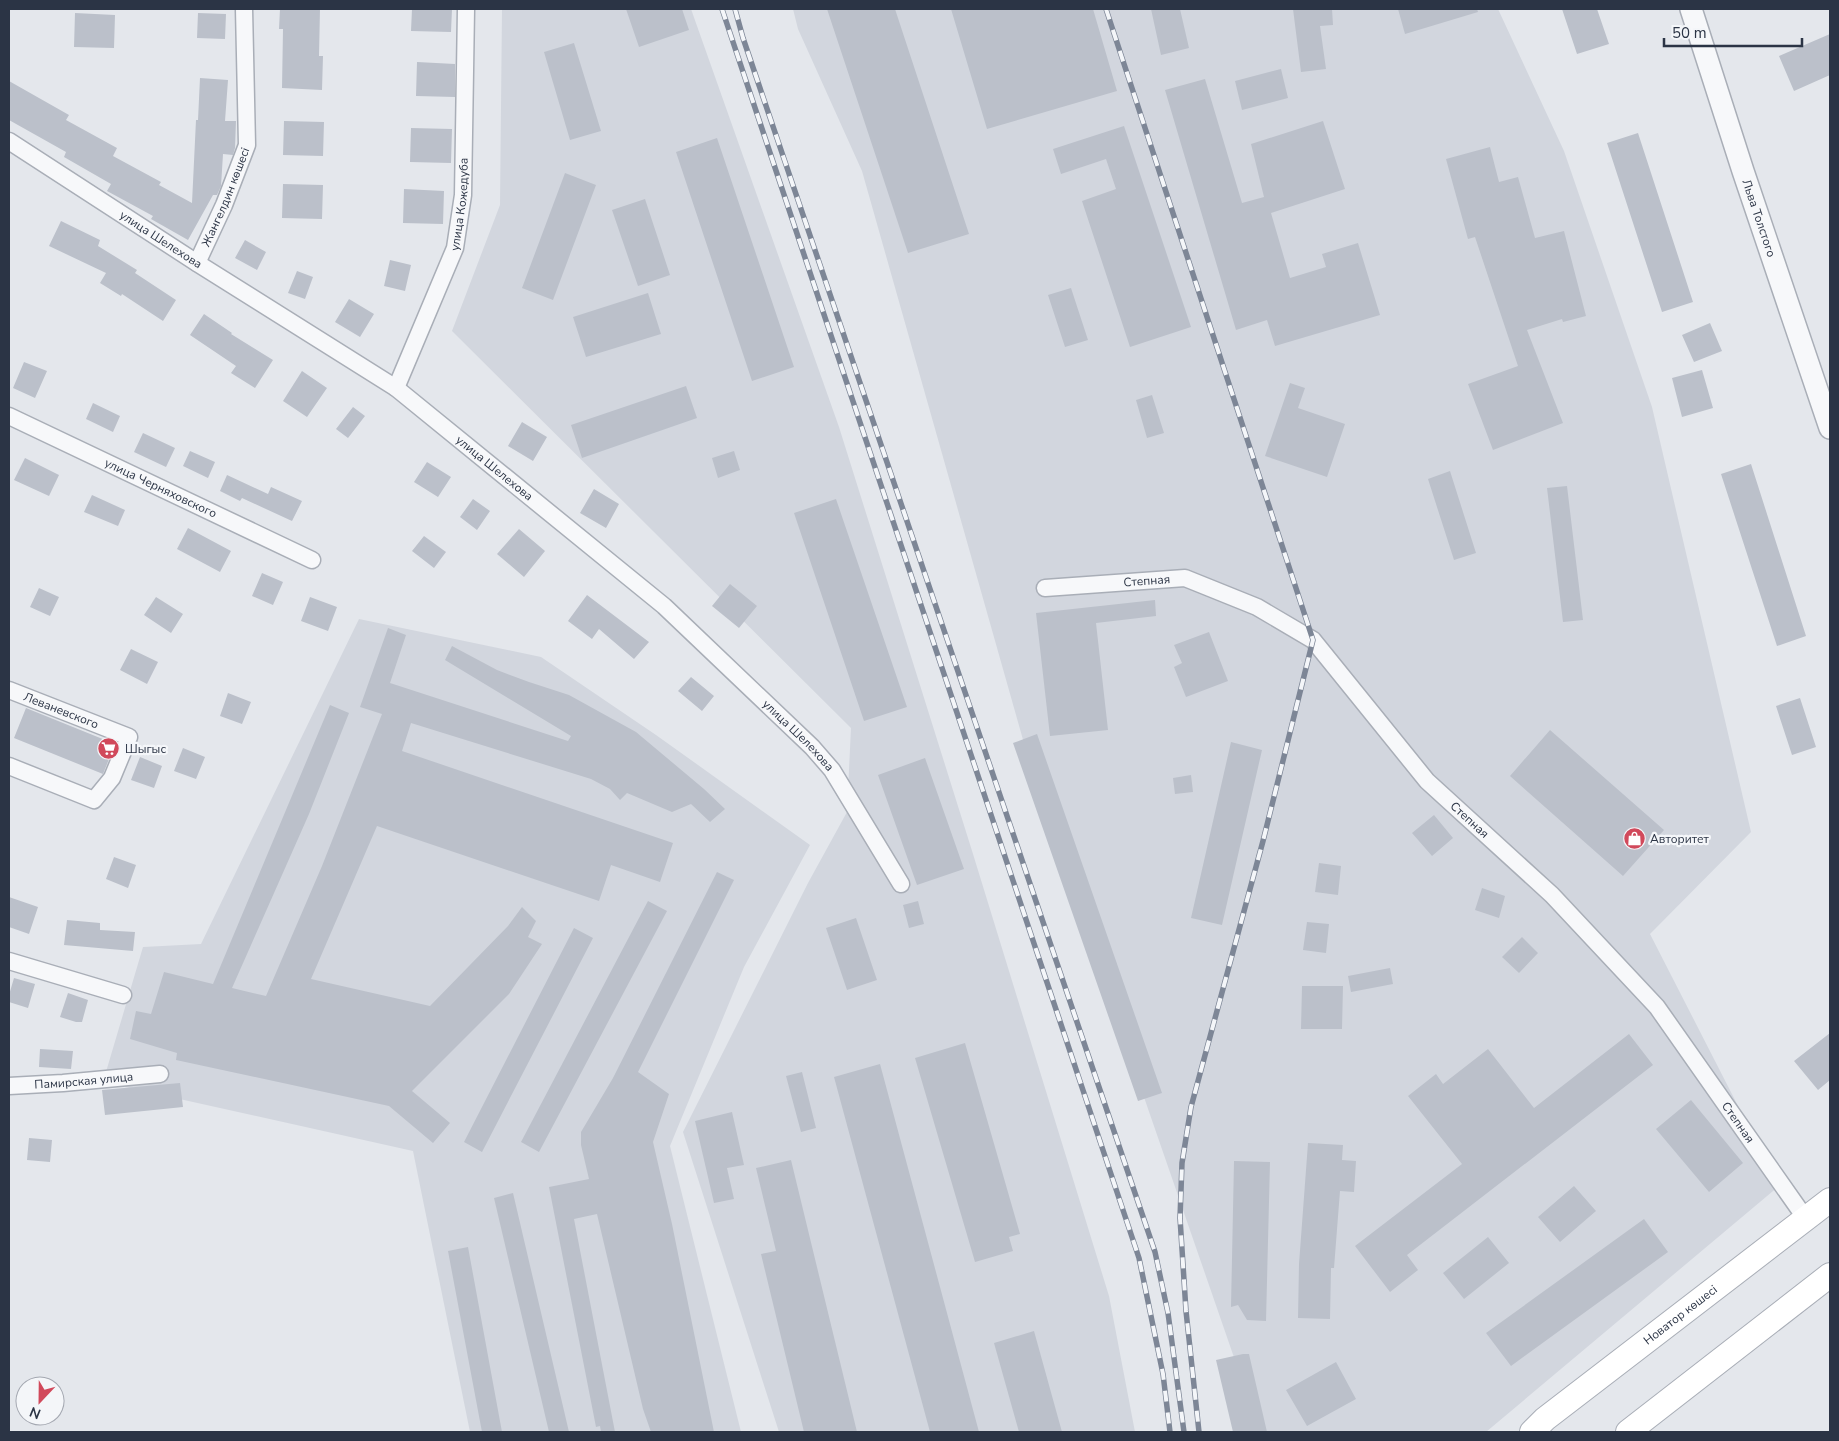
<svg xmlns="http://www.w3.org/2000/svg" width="1839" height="1441" viewBox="0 0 1839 1441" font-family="'Nunito Sans',sans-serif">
<rect width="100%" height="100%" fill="#e4e7ec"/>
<path fill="#d2d6de" d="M502,9H691L839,427L973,854L1109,1296L1135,1432H779L683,1132L808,883L847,812L851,728L452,331L500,205Z
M793,9H1498L1564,151L1652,407L1751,832L1650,934L1779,1186L1486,1432H1255L1256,1421L1035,782L862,171L798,29Z
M359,619L541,657L656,735L810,845L744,967L670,1146L741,1432H470L413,1151L103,1082L143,947L201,944Z"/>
<path fill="#bbc0ca" d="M280,9H320L319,56H323L322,90L282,88L283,29H279Z
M412,9H452L451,32L411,31Z
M626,9H682L689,30L639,47Z
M827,9H895L969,234L908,253Z
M951,9H1093L1117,91L987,129Z
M1151,9H1180L1189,48L1161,55Z
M1293,9H1332L1333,25L1320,26L1326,69L1301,72Z
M1398,9H1477L1478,12L1405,34Z
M1562,9H1597L1609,44L1577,54Z
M75,13L115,15L114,48L74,47Z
M198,13L226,14L225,39L197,38Z
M1830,34V75L1794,91L1779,56Z
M574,43L601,131L570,140L544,52Z
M417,62L455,64V97L416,96Z
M1281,69L1288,98L1242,110L1235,81Z
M200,78L228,80L225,121H236L235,148L233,155L223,154L221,186L217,195H213L188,240L151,219L153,216L107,191L111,184L64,157L66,152L9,120V81L69,115L66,120L117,148L113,156L161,182L159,185L192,203L196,120H198Z
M1205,79L1242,203L1264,197L1251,144L1323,121L1345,189L1271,213L1290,278L1326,267L1322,254L1358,243L1380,315L1275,346L1267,320L1236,330L1165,90Z
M284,121L324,122L323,156L283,155Z
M1124,126L1191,327L1130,347L1082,201L1116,189L1106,159L1061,174L1053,149Z
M411,128L452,129L451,163L410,162Z
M1638,133L1693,302L1662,312L1607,143Z
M717,138L794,367L752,381L676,152Z
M1490,147L1499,182L1518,177L1535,238L1564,231L1586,316L1563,322L1562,319L1527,330L1563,423L1493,450L1468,384L1518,366L1475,237L1468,239L1446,159Z
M565,173L596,185L553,300L522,288Z
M283,184L323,185L322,219L282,218Z
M404,189L444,191L443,224L403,223Z
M645,199L670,275L638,286L612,210Z
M61,221L100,240L98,246L137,270L135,273L176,300L163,321L122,294L121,296L100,283L106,273L49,246Z
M245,240L266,252L257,270L235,258Z
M390,260L411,265L405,291L384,286Z
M297,271L313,277L305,299L288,293Z
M1071,288L1088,340L1065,347L1048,295Z
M648,293L661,334L586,357L573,317Z
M349,299L374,314L360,337L335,322Z
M204,314L232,333L231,334L273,360L255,388L231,373L236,366L190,335Z
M1710,323L1722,351L1694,362L1682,335Z
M24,362L47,371L35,398L13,388Z
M1702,370L1713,408L1682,417L1672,378Z
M302,371L327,388L307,417L283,401Z
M1290,383L1305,388L1298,408L1345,424L1327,477L1265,456Z
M686,386L697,418L582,458L571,425Z
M1152,395L1164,433L1147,438L1136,400Z
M93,403L120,416L113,432L86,419Z
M353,407L365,416L348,438L336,429Z
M522,422L547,437L533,461L508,446Z
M143,433L175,448L166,467L134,452Z
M190,451L215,462L208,478L183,466Z
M734,451L740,470L718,478L712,458Z
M25,458L59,475L49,496L14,480Z
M427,462L451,477L438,497L414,482Z
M1751,464L1806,636L1777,646L1721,474Z
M1450,471L1476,553L1454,560L1428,479Z
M227,475L268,494L271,487L302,501L292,521L242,498L240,501L220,491Z
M1567,486L1583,620L1563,622L1547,488Z
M594,489L619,504L606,528L580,513Z
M92,495L125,510L118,526L84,512Z
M473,499L490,511L477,530L460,517Z
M836,499L907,707L864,721L794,513Z
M188,528L231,551L220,572L177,549Z
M519,529L545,551L524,577L497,554Z
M424,536L446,552L434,568L412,551Z
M262,573L283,582L273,605L252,596Z
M730,584L757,606L739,628L712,606Z
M39,588L59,597L50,616L30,607Z
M587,595L649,642L634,659L599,629L592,639L568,621Z
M156,597L183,614L171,633L144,615Z
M310,597L337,607L328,631L301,621Z
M1155,600L1156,616L1096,623L1108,730L1050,736L1036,613Z
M388,628L406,635L390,683L568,741L571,736L445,660L452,646L497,670L529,682L569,695L636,732L704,789L725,809L710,822L691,804L672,812L627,793L620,800L610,789L591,779L411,723L402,751L673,843L660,882L611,865L599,901L377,826L311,979L430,1006L508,926L522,907L536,921L528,937L542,944L509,994L412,1091L450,1123L433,1143L389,1106L176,1060L177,1053L130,1039L136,1011L151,1014L164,972L213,984L330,705L349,713L309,814L232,988L266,996L322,866L382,714L360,707Z
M1209,632L1228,681L1186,697L1174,667L1182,663L1174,645Z
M131,649L158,662L147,684L120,670Z
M691,677L714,696L702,711L678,691Z
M228,693L251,702L242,724L220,716Z
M1800,698L1816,747L1792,755L1776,706Z
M26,708L115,744L103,774L14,738Z
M1550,730L1664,830L1623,876L1510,776Z
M1037,734L1162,1093L1138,1101L1013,743Z
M1231,742L1262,750L1222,925L1191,918Z
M183,748L205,757L196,779L174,771Z
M140,757L162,766L154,788L131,780Z
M925,758L964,869L917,885L878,775Z
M1191,775L1193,792L1175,794L1173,778Z
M1434,815L1453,838L1432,856L1412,833Z
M114,857L136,865L128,888L106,879Z
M1319,863L1341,866L1338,895L1315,892Z
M717,872L734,880L638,1072L669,1094L653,1142L672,1224L714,1432H651L643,1409L597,1214L574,1219L615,1432H601L600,1426L596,1427L549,1187L589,1179L581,1145V1132L613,1078Z
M1482,888L1505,896L1499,918L1475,910Z
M9,897L38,907L29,934L9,927Z
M648,901L667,911L539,1152L521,1142Z
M918,901L924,924L909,928L903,905Z
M856,918L877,980L847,990L826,928Z
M67,920L100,923V930L135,932L133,951L64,945Z
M1307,922L1329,924L1326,953L1303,950Z
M574,928L593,938L482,1152L464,1142Z
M1522,937L1538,953L1519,973L1502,957Z
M1390,968L1393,984L1351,992L1348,976Z
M14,978L35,984L28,1008L9,1002V995Z
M1302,986H1343L1342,1029H1301Z
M68,993L88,1000L82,1022H76L60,1017Z
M1830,1033V1080L1818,1090L1794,1061Z
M1629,1034L1653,1065L1407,1255L1418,1270L1390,1292L1355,1246L1462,1164L1408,1096L1436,1074L1443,1084L1488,1049L1534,1108Z
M965,1043L1020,1234L1009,1237L1013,1251L975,1262L915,1058Z
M40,1049L73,1051L71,1069L39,1067Z
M880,1064L979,1432H930L834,1077Z
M802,1072L816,1128L801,1132L786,1076Z
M180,1083L183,1107L105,1115L102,1090Z
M1691,1100L1743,1163L1709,1192L1656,1129Z
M732,1112L744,1165L727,1168L734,1199L714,1203L695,1121Z
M29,1138L52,1140L50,1162L27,1160Z
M1308,1143L1343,1145L1342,1160L1356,1161L1354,1192L1340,1191L1334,1268H1331L1330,1319L1298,1318L1299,1264Z
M791,1160L857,1432H804L761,1254L776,1251L756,1168Z
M1234,1161L1270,1162L1266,1321L1247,1320L1238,1305L1231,1307Z
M1574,1186L1596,1211L1560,1242L1538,1217Z
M513,1193L569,1432H549L494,1198Z
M1644,1219L1668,1252L1511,1366L1486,1333Z
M1488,1237L1509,1263L1464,1299L1443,1273Z
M468,1247L502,1432H482L448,1251Z
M1034,1331L1062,1432H1019L994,1343Z
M1243,1354H1249L1267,1432H1233L1216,1360Z
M1336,1362L1356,1399L1307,1426L1286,1390Z"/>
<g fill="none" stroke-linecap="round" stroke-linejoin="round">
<defs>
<g id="minor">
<path id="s1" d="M9,141L197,263L396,388L664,606L812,747L832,770L901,884"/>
<path id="s2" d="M197,263L224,205L247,145L244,9"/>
<path id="s3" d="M396,388L455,248L463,195L466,9"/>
<path id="s4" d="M9,416L312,560"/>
<path id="s5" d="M1045,588L1185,578L1257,607L1313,640L1427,781L1552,895L1657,1007L1806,1219"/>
<path id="s6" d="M9,690L129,737L112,778L94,800L9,766"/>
<path d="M9,961L123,995"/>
<path id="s7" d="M9,1086L63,1083L160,1074"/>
</g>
<g id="tertiary">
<path id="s8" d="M1691,9L1743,171L1830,428"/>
</g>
<g id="secondary">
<path id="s9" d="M1532,1432L1545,1419L1830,1200"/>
<path d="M1628,1432L1830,1275"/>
</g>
</defs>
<use href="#minor" stroke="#a9aeb7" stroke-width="19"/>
<use href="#tertiary" stroke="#a9aeb7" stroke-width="24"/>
<use href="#secondary" stroke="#a9aeb7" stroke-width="26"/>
<use href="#minor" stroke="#f7f8fa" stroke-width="16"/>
<use href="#tertiary" stroke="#f7f8fa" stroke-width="21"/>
<use href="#secondary" stroke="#fff" stroke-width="24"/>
<defs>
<path id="rail" d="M722,9L1139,1258L1163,1374L1170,1432
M735,9L743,38L1155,1252L1168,1313L1184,1432
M1106,9L1313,640L1263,841L1191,1107L1182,1163L1180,1218L1186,1311L1199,1432"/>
</defs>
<use href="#rail" stroke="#7d8696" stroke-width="5.5"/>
<use href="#rail" stroke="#f4f6f9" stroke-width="4" stroke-dasharray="11" stroke-linecap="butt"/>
</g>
<defs>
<symbol id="supermarket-disc" viewBox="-11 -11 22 22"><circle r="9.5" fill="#d1495b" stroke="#f4f6f9"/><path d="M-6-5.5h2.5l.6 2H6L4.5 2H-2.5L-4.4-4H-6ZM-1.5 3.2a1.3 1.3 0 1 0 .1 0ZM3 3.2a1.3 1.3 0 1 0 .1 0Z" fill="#fff"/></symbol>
<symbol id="shop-disc" viewBox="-11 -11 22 22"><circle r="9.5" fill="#d1495b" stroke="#f4f6f9"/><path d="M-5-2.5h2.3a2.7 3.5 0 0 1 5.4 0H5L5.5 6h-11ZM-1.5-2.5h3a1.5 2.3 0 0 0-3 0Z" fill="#fff"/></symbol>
</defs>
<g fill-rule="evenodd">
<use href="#supermarket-disc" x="96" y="736" width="25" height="25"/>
<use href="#shop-disc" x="1622" y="826" width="25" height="25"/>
</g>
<g text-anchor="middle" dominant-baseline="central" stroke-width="4.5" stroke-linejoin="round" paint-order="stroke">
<g font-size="12" fill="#2b3445" stroke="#f4f6f9">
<text stroke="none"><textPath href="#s2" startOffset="72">Жангелдин көшесі</textPath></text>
<text stroke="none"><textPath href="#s3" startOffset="196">улица Кожедуба</textPath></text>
<text stroke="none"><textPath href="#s8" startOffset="220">Льва Толстого</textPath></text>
<text stroke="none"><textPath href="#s1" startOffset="181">улица Шелехова</textPath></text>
<text stroke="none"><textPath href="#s1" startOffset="586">улица Шелехова</textPath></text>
<text stroke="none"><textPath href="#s4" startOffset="168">улица Черняховского</textPath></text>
<text stroke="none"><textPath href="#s5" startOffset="102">Степная</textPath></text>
<text stroke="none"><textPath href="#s6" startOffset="56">Леваневского</textPath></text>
<text stroke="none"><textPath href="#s1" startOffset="991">улица Шелехова</textPath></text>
<text stroke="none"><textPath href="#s5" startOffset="522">Степная</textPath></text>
<text stroke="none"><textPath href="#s7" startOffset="75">Памирская улица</textPath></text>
<text stroke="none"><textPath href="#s5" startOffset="928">Степная</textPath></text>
<text stroke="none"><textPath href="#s9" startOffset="189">Новатор көшесі</textPath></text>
</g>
<g font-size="12" fill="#2b3445" stroke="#f4f6f9" text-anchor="start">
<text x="125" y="749">Шыгыс</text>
<text x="1650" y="839">Авторитет</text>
</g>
</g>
<rect width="1839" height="1441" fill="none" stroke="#2b3445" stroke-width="20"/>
<g transform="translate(40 1401) rotate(202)"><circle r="24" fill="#f4f6f9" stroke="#a4a8b1"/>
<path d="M0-4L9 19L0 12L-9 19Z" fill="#d1495b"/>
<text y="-8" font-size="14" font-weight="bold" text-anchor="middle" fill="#2b3445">N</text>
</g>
<path d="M1664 38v8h138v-8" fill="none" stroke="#2b3445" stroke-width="2.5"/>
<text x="1672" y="38" font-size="15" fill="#2b3445" stroke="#f4f6f9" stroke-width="4" paint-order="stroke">50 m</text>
</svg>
